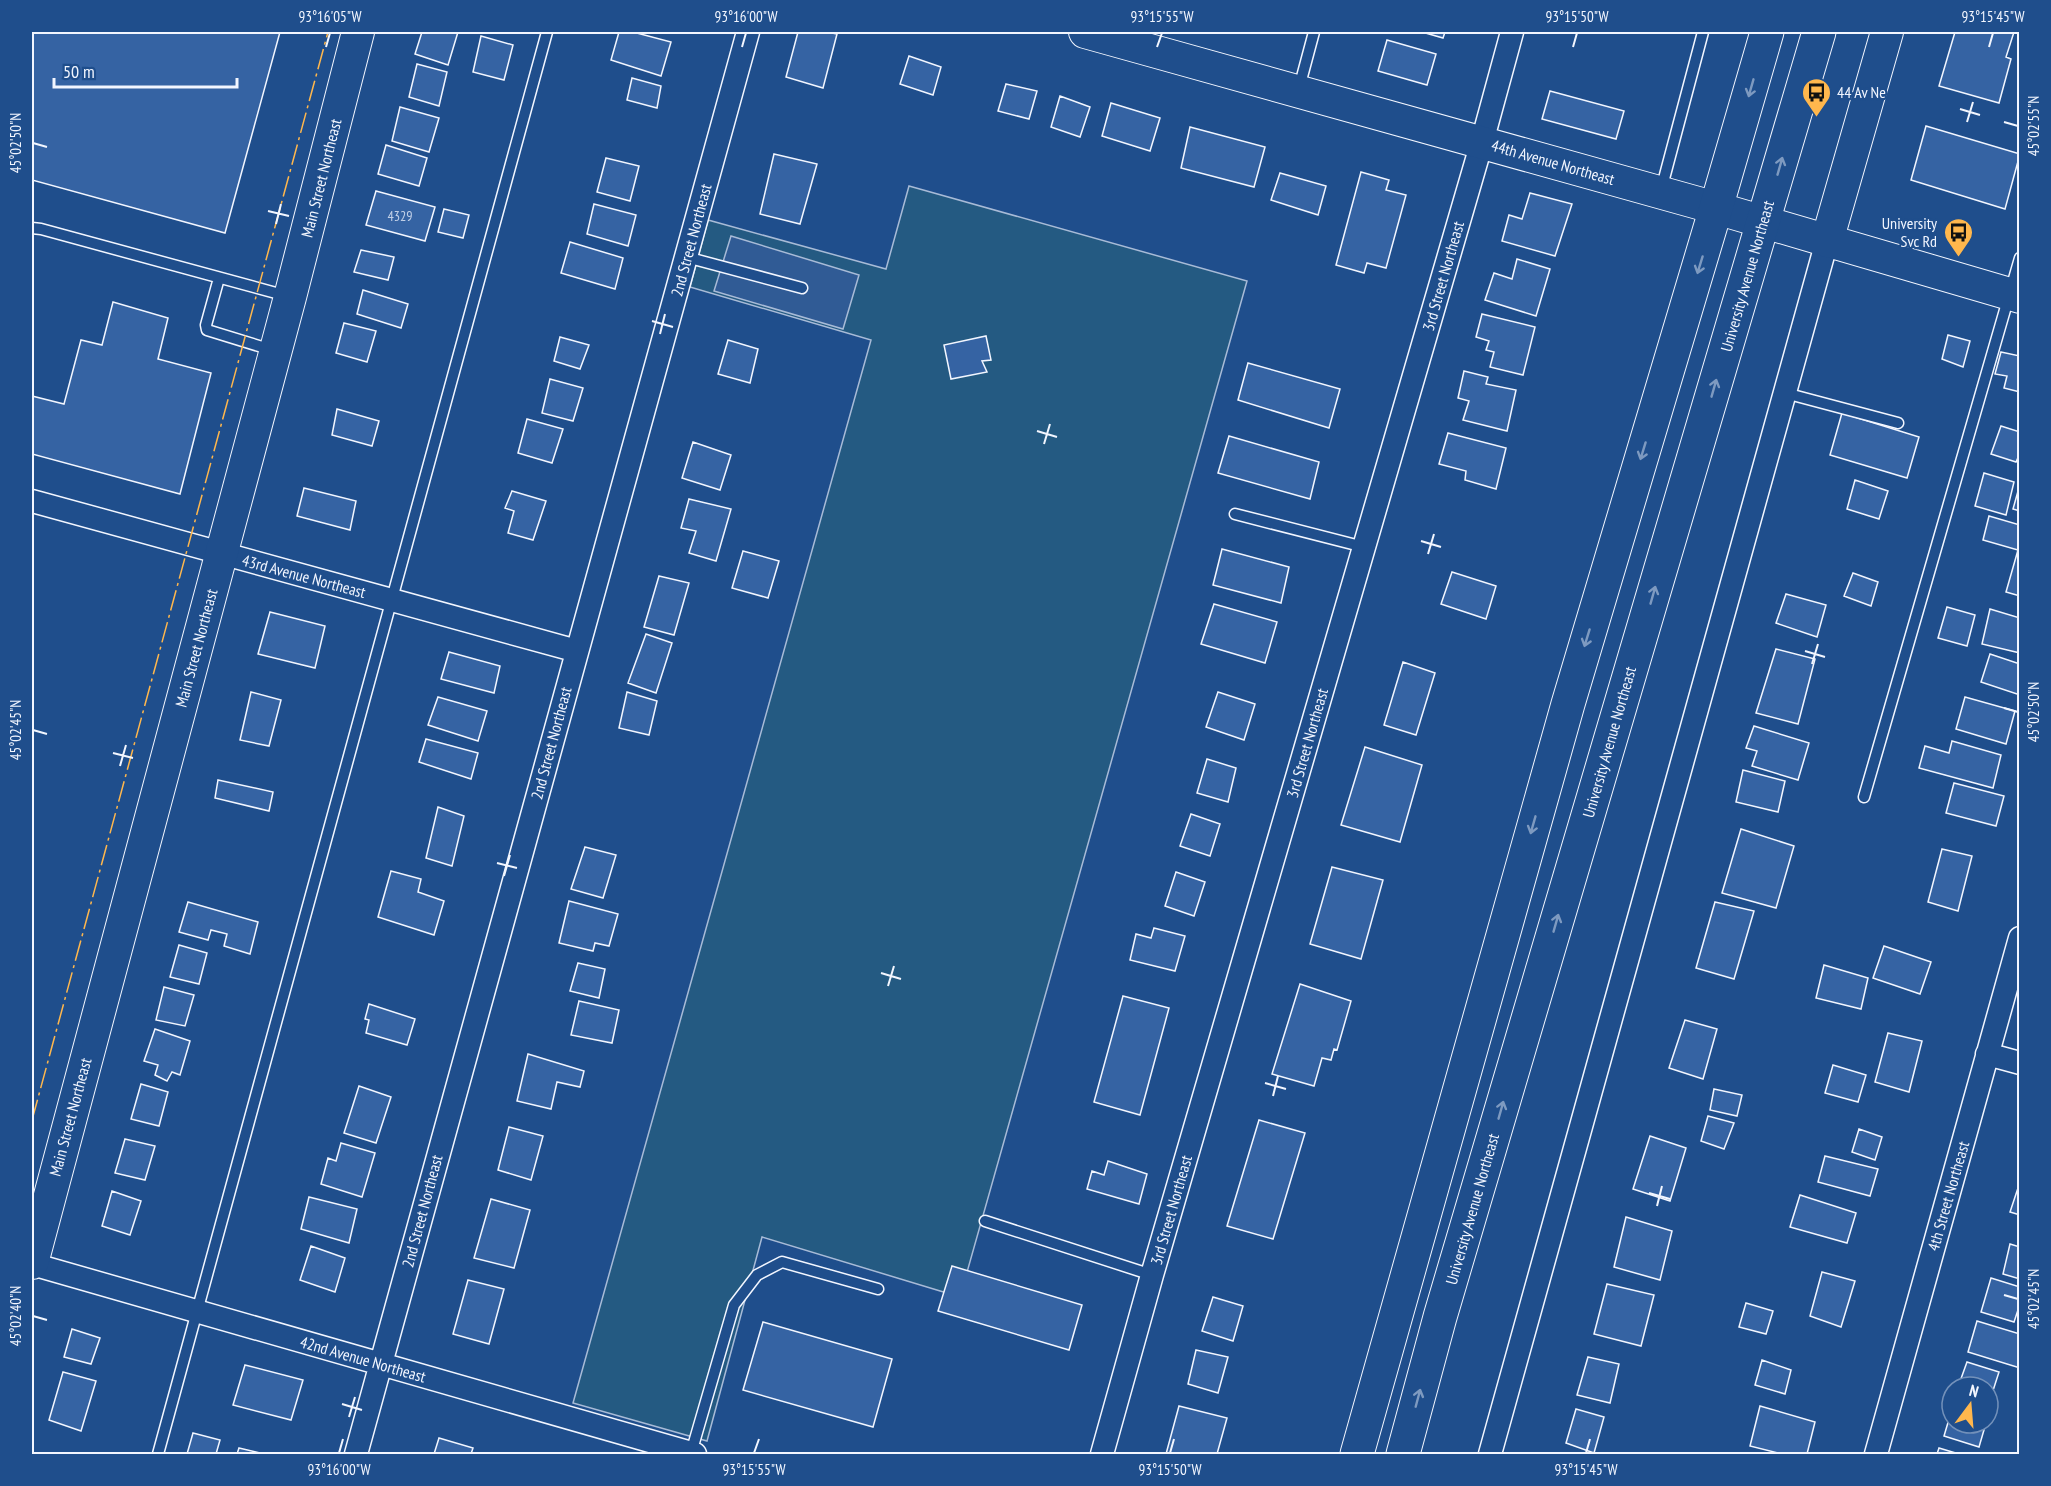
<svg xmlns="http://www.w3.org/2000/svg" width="2051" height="1486" viewBox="0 0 2051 1486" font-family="'PT Sans Narrow',sans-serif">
<rect width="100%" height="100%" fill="#1f4e8c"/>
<path fill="#245a82" stroke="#a8bbd7" stroke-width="1.5" d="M909,186L1247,281L960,1297L762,1237L707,1441L573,1403L871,340L690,287L708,220L886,269Z"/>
<path fill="#305b95" stroke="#a8bbd7" stroke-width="1.5" d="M731,236L859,275L843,329L714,291Z"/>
<path fill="#3563a3" stroke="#f2f6ff" stroke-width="1.5" d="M32,32H280L225,233L32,180Z
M422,32H458L448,65L415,54Z
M619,32H633L671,42L661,76L611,60Z
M798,32H827L837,34L823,88L786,77Z
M1422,32H1445L1443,38Z
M1955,32H2014L2006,57L2011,59L1999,103L1939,86Z
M481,36L513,45L504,80L473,72Z
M1387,40L1436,54L1427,85L1378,71Z
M909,56L941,67L933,95L900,84Z
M417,64L447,72L439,106L409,97Z
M632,78L661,86L657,108L627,100Z
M1006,84L1037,91L1029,119L998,111Z
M1550,91L1624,111L1616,139L1542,119Z
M1060,96L1090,107L1080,137L1051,127Z
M1111,103L1160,118L1150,151L1102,136Z
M400,107L439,118L429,152L392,141Z
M1926,126L2020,154L2005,209L1911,180Z
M1190,127L1265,147L1254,187L1181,168Z
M386,145L427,158L419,186L378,174Z
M774,154L817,164L800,224L760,214Z
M606,158L639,166L630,201L597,192Z
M1361,172L1389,180L1386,190L1406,195L1386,268L1367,263L1364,273L1336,265Z
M1280,173L1326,186L1318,215L1271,200Z
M376,191L435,207L425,241L366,225Z
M1530,193L1572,204L1555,256L1502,241L1509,215L1522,219Z
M594,204L636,215L628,246L587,234Z
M444,209L469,215L463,238L438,232Z
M570,242L623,258L615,289L561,273Z
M361,250L394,257L388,280L354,272Z
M1517,259L1550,269L1536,316L1485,300L1494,273L1512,279Z
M363,290L408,304L401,328L357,314Z
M113,302L168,318L158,359L211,373L180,494L32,454V396L64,404L81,340L102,345Z
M1482,314L1535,327L1523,375L1490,367L1494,352L1486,350L1489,341L1476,337Z
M344,323L376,331L367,362L336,353Z
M1948,335L1970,341L1963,367L1942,359Z
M986,336L991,360L982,361L987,372L951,379L944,345Z
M560,337L589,345L580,369L554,361Z
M728,340L758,349L750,383L718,374Z
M2001,352L2020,356V392L2004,388L2007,376L1995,374Z
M1248,363L1340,389L1329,428L1238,400Z
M1464,371L1488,377L1486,384L1516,390L1507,431L1463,420L1469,401L1458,398Z
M550,379L583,388L573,421L542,413Z
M337,409L379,421L372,446L332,435Z
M1842,413L1919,437L1907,478L1830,455Z
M527,419L563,429L552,463L518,453Z
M2001,426L2020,432V453L2016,462L1991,454Z
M1448,433L1506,448L1496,489L1465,480L1466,471L1439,464Z
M1229,436L1319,462L1310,499L1218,473Z
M693,442L731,455L720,490L682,478Z
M1984,473L2014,482L2006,515L1975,506Z
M1855,480L1888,491L1879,519L1847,509Z
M2020,484V511L2013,509Z
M304,488L356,501L350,530L297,516Z
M512,491L546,501L533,540L508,533L514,511L505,508Z
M689,499L731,509L716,561L689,553L696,531L681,528Z
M1989,516L2020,525V596L2006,592L2018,550L1983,540Z
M1222,549L1289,567L1281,603L1213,585Z
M743,551L779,561L768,598L732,588Z
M1452,572L1496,586L1486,619L1441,604Z
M1853,573L1878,582L1871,606L1844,596Z
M659,576L689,583L674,635L644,627Z
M1786,594L1826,605L1817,637L1776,623Z
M1214,604L1277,622L1265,663L1201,644Z
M1947,607L1975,615L1967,646L1938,638Z
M1990,609L2020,618V653L1982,644Z
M270,612L325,626L315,668L258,654Z
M646,634L672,643L656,693L628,683Z
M1776,649L1815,659L1798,724L1756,713Z
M449,652L500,666L494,693L441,679Z
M1990,654L2020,664V695L1981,682Z
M1403,662L1435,673L1416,735L1384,725Z
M251,692L281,700L269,746L240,740Z
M627,692L657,701L649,735L619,728Z
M1218,692L1255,704L1244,740L1206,727Z
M438,697L487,711L478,741L428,725Z
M1965,697L2015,711L2006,744L1956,729Z
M1754,726L1809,743L1798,780L1752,766L1757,751L1746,748Z
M426,739L478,753L471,779L419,762Z
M1952,741L2001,755L1993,788L1919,768L1925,746L1949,753Z
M1365,747L1422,765L1400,842L1341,825Z
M1207,759L1236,768L1228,802L1197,793Z
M1743,770L1785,781L1778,812L1736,802Z
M218,780L273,792L269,811L215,798Z
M1954,783L2004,796L1996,826L1946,813Z
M438,807L464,816L452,866L426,858Z
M1191,814L1220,824L1210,856L1180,846Z
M1741,829L1794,846L1776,908L1722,893Z
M585,847L616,855L603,898L571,889Z
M1942,849L1972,856L1958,911L1928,902Z
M1332,867L1383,880L1361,959L1310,944Z
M391,871L421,879L418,892L444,901L434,935L378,917Z
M1176,872L1205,882L1194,916L1165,906Z
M569,901L618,914L609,946L595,943L593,951L559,943Z
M188,902L258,922L250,954L224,946L227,934L211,930L208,940L179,932Z
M1715,902L1754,911L1734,979L1696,968Z
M1154,928L1185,936L1175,971L1130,960L1136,934L1151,938Z
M179,945L207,953L199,984L170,977Z
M1884,946L1931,962L1920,994L1873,978Z
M578,963L605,969L599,998L570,991Z
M1824,965L1868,978L1861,1009L1816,998Z
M1300,984L1351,1001L1337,1050L1334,1049L1331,1060L1322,1058L1314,1086L1272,1074Z
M164,987L194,995L185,1026L156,1020Z
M1123,996L1169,1008L1140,1115L1094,1102Z
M579,1001L619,1010L612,1043L571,1035Z
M369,1004L415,1019L407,1045L366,1033L369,1020L365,1019Z
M1685,1020L1717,1029L1703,1079L1669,1068Z
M155,1029L190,1041L180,1075L172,1072L167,1081L155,1075L158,1065L144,1061Z
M1888,1033L1922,1041L1909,1092L1875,1082Z
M528,1054L584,1071L580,1087L557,1082L551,1109L517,1101Z
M1833,1065L1866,1075L1858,1102L1825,1093Z
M141,1084L168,1092L159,1126L131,1119Z
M359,1086L391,1097L376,1143L344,1133Z
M1714,1089L1742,1095L1737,1116L1710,1110Z
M1708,1116L1734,1123L1724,1149L1701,1141Z
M1259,1120L1305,1133L1273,1239L1227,1226Z
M509,1127L543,1136L531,1180L498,1170Z
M1859,1129L1882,1137L1875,1160L1852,1152Z
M1650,1136L1686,1148L1670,1201L1633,1189Z
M125,1139L155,1146L145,1180L115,1173Z
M341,1143L375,1153L362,1197L321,1184L328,1158L336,1161Z
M1825,1156L1878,1169L1870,1196L1818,1182Z
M1108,1161L1147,1174L1139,1204L1087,1189L1092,1171L1104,1175Z
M2020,1182V1215L2010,1212Z
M112,1191L141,1201L130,1235L102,1226Z
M1800,1195L1856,1213L1847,1243L1790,1227Z
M309,1197L357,1209L349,1243L301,1229Z
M491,1199L530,1210L514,1268L474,1258Z
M1626,1217L1672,1231L1660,1280L1614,1267Z
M2010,1244L2020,1247V1279L2003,1274Z
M311,1246L345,1258L335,1292L300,1280Z
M952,1266L1082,1305L1069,1350L938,1311Z
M1822,1272L1855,1281L1841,1327L1810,1316Z
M1991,1278L2020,1287V1304L2014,1322L1981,1312Z
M468,1280L504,1289L489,1344L453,1334Z
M1607,1284L1654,1295L1641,1346L1594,1334Z
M1213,1297L1243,1306L1233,1341L1202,1331Z
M1746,1303L1773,1311L1766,1334L1739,1327Z
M1977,1321L2020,1334V1368L1968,1352Z
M763,1322L892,1359L873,1427L743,1390Z
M72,1329L100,1338L91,1364L64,1357Z
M1196,1350L1228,1357L1218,1393L1188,1384Z
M1588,1357L1619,1364L1610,1403L1577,1395Z
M1762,1360L1791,1370L1785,1394L1755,1385Z
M1967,1362L1999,1372L1990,1400L1988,1399V1387H1958Z
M245,1365L303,1380L291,1420L233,1405Z
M63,1372L96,1381L81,1431L49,1420Z
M1179,1406L1227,1418L1217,1454H1166Z
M1760,1406L1815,1422L1807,1454H1782L1750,1446Z
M1576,1409L1604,1417L1594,1453L1566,1443Z
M1952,1409V1423H1986L1979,1447L1944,1436Z
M193,1433L220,1440L216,1454H187Z
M439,1438L473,1448L471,1454H434Z
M239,1448L264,1454H237Z
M1939,1448L1959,1454H1937Z"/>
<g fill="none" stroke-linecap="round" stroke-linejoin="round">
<defs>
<path id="lane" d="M1299,88L1314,32
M1661,190L1703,32
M32,228L41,229L287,296
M686,257L802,288
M219,278L206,325L207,330L272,350
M1785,393L1898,423
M1235,514L1364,547
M1864,797L2020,258
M985,1221L1152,1275
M691,1453L734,1305L757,1275L782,1262L878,1289
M158,1454L547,32"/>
<path id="street" d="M32,501L577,651
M1987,1054L2020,1063
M32,1264L695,1454
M356,1454L748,32
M1102,1454L1152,1275L1482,142L1512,32
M1490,1454L1827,241
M1876,1454L2020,938"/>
<path id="secondary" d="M1085,32L1716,208L2020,297
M1827,241L1887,32
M32,1263L290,297L358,32"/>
<path id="primary" d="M1357,1454L1568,704L1716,208L1767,32
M1403,1454L1440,1317L1819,32"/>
</defs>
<use href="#lane" stroke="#f2f6ff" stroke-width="13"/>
<use href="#street" stroke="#f2f6ff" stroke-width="25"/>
<use href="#secondary" stroke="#f2f6ff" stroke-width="34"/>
<use href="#primary" stroke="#f2f6ff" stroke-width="35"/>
<use href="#lane" stroke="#1f4e8c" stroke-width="10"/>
<use href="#street" stroke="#1f4e8c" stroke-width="22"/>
<use href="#secondary" stroke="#1f4e8c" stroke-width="32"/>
<use href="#primary" stroke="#1f4e8c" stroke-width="33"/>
<path stroke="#ffb74d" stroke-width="1.5" stroke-dasharray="21 4.5 3 4.5" stroke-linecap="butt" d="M32,1120L328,32"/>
</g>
<defs><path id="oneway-shaft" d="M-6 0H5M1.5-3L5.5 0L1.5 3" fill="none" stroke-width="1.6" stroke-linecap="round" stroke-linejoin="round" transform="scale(1.5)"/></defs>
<g stroke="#7e9ac0">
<use href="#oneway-shaft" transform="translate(1751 88) rotate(106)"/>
<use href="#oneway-shaft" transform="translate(1780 166) rotate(-74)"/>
<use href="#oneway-shaft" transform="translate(1700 265) rotate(107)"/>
<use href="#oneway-shaft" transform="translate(1714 388) rotate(-74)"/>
<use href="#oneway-shaft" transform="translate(1643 451) rotate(107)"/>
<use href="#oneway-shaft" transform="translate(1653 595) rotate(-74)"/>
<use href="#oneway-shaft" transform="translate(1587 638) rotate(107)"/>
<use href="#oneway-shaft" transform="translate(1533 825) rotate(106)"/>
<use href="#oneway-shaft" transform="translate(1556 923) rotate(-74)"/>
<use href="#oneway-shaft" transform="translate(1501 1110) rotate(-74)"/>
<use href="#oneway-shaft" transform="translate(1418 1398) rotate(-75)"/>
</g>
<path fill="none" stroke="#f2f6ff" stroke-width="2" d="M326,47L330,33M742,47L746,33M1157,47L1162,33M1573,47L1577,33M1989,47L1993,33M1960,109L1980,115M1967,122L1973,102M2004,122L2018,126M33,143L47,147M268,211L289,216M276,224L281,204M652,321L673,327M660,334L665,314M1037,431L1057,437M1044,444L1050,424M1421,541L1441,547M1428,554L1434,534M1805,651L1825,657M1812,664L1818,644M2004,708L2018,712M33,730L47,734M113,753L133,758M120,766L126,745M497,863L517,868M504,876L510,855M881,973L901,979M888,986L894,966M1265,1083L1286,1089M1273,1096L1278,1076M1649,1193L1670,1199M1657,1206L1662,1186M2004,1295L2018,1299M33,1316L47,1320M342,1404L362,1410M349,1417L355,1397M339,1453L343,1439M754,1453L759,1439M1170,1453L1174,1439M1586,1453L1590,1439"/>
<defs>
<symbol id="bus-pin" viewBox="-11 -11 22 30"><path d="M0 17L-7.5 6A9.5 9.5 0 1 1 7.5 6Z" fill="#ffb74d" stroke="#1f4e8c"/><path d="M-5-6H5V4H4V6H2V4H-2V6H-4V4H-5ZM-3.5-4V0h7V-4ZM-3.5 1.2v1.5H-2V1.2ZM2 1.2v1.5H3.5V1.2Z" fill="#111"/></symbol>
</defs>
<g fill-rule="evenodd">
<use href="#bus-pin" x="1800" y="76" width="33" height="45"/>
<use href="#bus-pin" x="1942" y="216" width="33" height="45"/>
</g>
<g text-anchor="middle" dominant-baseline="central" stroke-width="4.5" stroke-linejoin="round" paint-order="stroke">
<g font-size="14" fill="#c3d1e8">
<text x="400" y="216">4329</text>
</g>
<g font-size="16" fill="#f2f6ff" stroke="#1f4e8c" text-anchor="start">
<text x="1837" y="92">44 Av Ne</text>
<text x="1937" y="223" text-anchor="end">University<tspan x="1937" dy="18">Svc Rd</tspan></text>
</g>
<g font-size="16" fill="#f2f6ff" stroke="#1f4e8c">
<text transform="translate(1553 162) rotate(16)">44th Avenue Northeast</text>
<text transform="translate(321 178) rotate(-76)">Main Street Northeast</text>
<text transform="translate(691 240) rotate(-75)">2nd Street Northeast</text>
<text transform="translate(1443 276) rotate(-74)">3rd Street Northeast</text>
<text transform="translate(1747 276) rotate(-74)">University Avenue Northeast</text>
<text transform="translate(304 576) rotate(15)">43rd Avenue Northeast</text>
<text transform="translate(196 648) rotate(-75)">Main Street Northeast</text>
<text transform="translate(1609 742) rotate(-74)">University Avenue Northeast</text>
<text transform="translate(551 743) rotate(-75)">2nd Street Northeast</text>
<text transform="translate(1307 743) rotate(-74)">3rd Street Northeast</text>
<text transform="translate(70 1117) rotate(-75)">Main Street Northeast</text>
<text transform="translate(1948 1196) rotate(-74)">4th Street Northeast</text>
<text transform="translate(1472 1209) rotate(-74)">University Avenue Northeast</text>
<text transform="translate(1171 1210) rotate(-74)">3rd Street Northeast</text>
<text transform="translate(422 1211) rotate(-75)">2nd Street Northeast</text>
<text transform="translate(363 1359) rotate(16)">42nd Avenue Northeast</text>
</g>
</g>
<rect width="2051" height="1486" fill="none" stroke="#1f4e8c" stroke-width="66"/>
<g transform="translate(1970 1405) rotate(16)"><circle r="28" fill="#1f4e8c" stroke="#7391ba" stroke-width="1.5"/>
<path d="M0-4.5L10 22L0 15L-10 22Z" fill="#ffb74d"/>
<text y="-9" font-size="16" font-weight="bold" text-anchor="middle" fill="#f2f6ff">N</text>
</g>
<path d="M54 78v9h183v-9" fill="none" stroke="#f2f6ff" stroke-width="3"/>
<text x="63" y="78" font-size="18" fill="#f2f6ff" stroke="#1f4e8c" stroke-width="4.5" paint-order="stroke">50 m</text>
<rect x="33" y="33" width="1985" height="1420" fill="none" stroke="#f2f6ff" stroke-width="2"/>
<g font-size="15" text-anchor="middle" fill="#f2f6ff">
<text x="330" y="22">93°16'05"W</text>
<text x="746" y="22">93°16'00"W</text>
<text x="1162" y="22">93°15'55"W</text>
<text x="1577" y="22">93°15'50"W</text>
<text x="1993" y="22">93°15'45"W</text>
<text transform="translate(2034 126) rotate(-90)" y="5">45°02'55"N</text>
<text transform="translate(16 143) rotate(-90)" y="5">45°02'50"N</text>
<text transform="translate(2034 712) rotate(-90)" y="5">45°02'50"N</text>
<text transform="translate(16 730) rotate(-90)" y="5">45°02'45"N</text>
<text transform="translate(2034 1299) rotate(-90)" y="5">45°02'45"N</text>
<text transform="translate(16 1316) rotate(-90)" y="5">45°02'40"N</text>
<text x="339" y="1475">93°16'00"W</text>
<text x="754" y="1475">93°15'55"W</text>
<text x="1170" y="1475">93°15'50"W</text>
<text x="1586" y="1475">93°15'45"W</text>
</g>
</svg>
